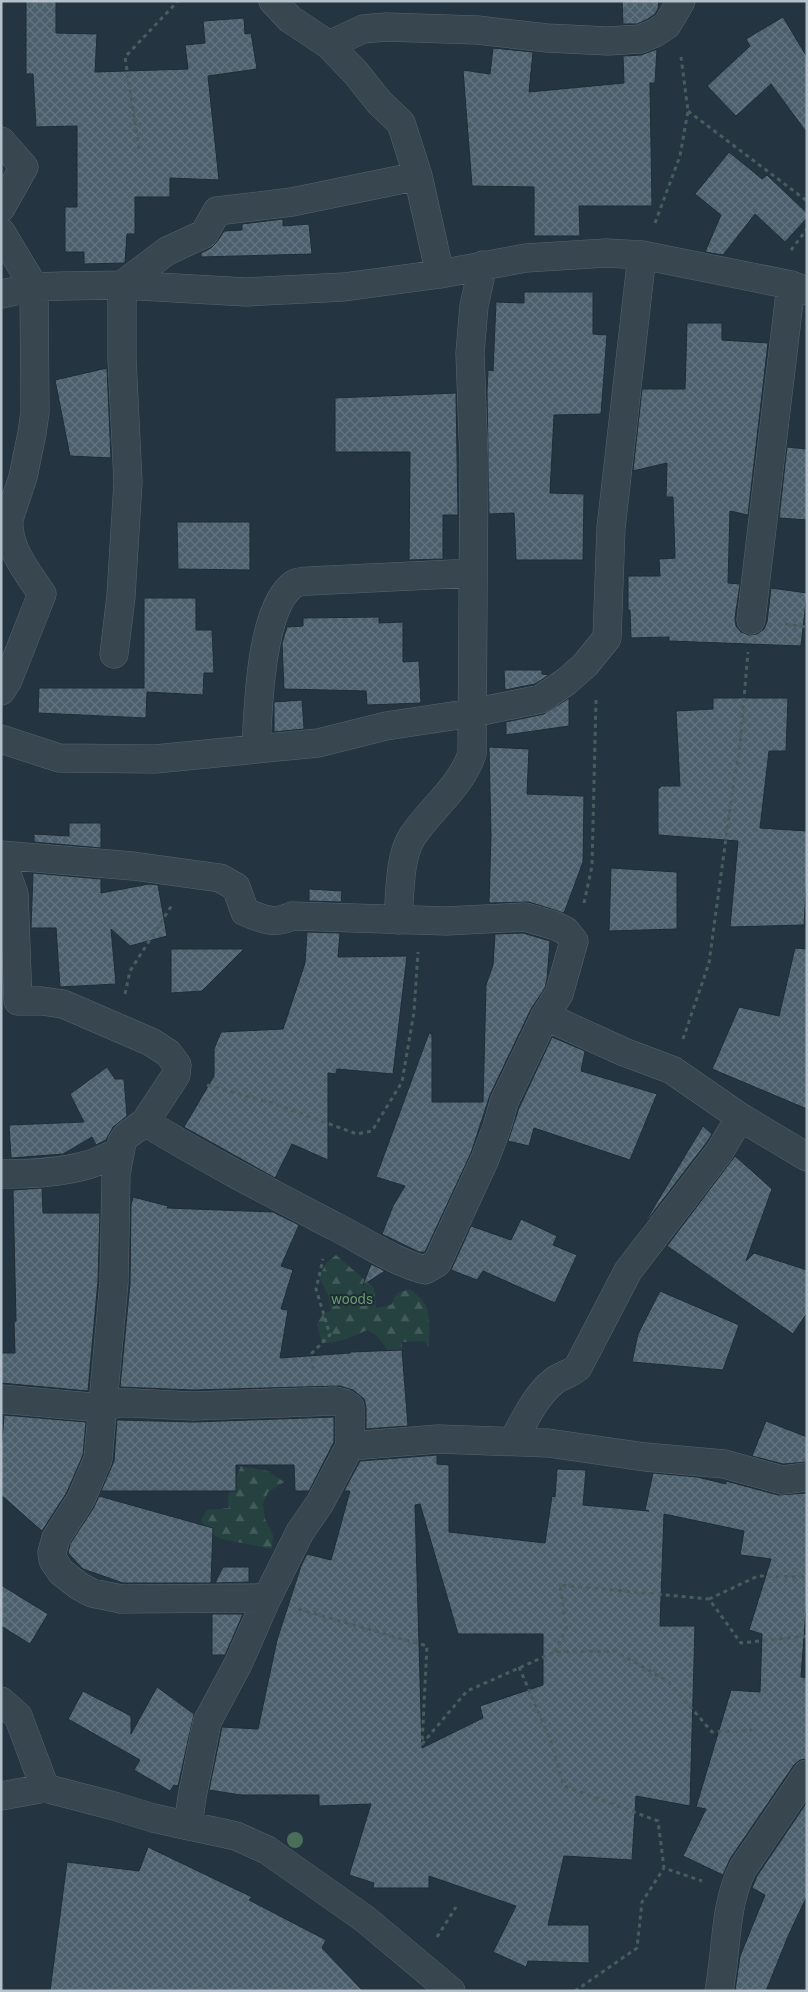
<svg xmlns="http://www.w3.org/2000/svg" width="808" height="1992" viewBox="0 0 808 1992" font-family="'Public Sans',sans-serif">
<defs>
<pattern id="forest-firs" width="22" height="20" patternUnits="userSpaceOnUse" patternTransform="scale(1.25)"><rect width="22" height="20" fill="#264240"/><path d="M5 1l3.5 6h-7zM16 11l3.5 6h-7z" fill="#435c5a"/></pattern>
<pattern id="building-cross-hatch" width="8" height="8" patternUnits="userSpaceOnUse" patternTransform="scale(1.25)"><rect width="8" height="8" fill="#4c5f6c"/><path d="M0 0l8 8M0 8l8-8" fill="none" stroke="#637480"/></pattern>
</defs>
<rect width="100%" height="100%" fill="#243541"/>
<path fill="url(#forest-firs)" d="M336,1255L374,1288L376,1308L391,1305L397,1293L410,1289C414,1293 419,1296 422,1300C432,1311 429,1334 429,1347L424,1341L402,1342V1350L394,1358L376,1335L367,1330C352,1337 339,1343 322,1343L317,1324L323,1314L331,1310L328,1295L319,1277L327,1262Z
M241,1466L268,1471L284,1482L268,1492L263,1504L265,1519L273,1535L272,1549L222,1539L209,1533L201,1520L207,1510L229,1508L228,1496Z"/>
<path fill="url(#building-cross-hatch)" stroke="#1f2d37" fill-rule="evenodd" d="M26,1H56V33L97,34L95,72L188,69L185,45L205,43L203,21L244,18L245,34L251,33L257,69L208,76L219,180L170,178V197H135V234H127L125,263L84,264V252H65V207H77V126L36,127L33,74H26Z
M622,1H659L658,9L655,14L648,19L637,24H623Z
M783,17L807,57V133L771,84L736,116L707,86L750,46L746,39Z
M493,48L533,52L529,92L624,83L623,56L641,55L657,49L655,83H650L652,206H579L580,236H534V187L472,186L463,70L490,74Z
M729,152L762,179L767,175L807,213V218L785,242L755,214L723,255L705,252L721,215L695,194Z
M283,219V226L309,224L312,254L201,257V253L211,248L217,242L224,231L242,230V224Z
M524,292H593V334L607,335L601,414L554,415L550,493L584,494L583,560H516L514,513L489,514L487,392L488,370L493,371L496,302L524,303Z
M687,323H722V340L768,343L748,515L730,511L728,583L740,584L735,618L736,626L741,632L749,635L757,634L764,629L767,622L771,588L807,593L801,646L669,641V637L631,638L630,610H628V576H660L659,559L675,558L673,497H666L667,463L633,471L642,389H685Z
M107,368L111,458L70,456L55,380Z
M456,393L458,515H443V559L409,560L410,452H335V398Z
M787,447L807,449V520L779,518Z
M177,522H250V570L178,569Z
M144,598H196V630H212L214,673H204L203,695L147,692L146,718L38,713L39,688H144Z
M379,617V623L403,622V662L419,661L421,703L367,705L366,691L284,689L282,643L287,627L303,626V618Z
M504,670H542V674L549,675L535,684L505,690Z
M569,698V726L506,735V722L544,714Z
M713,698H788L786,751H769L760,828L807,831V875L804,925L730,927L738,841L658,835V788H660V786H680L676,711L713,709Z
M302,700L304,729L274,732V702Z
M489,747L529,749L527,794L584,796L583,862L564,913L529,902L489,903L491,836Z
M69,823H101V848L34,842V834L69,836Z
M611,868L677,872V929L609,931Z
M33,873L101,879V893L149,884L158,885L167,936L130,946L111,929L116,984L60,987L56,928H31Z
M309,889L342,891L341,902L309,901Z
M307,932L340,933L338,957L407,956L393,1074L337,1069L336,1074L328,1073V1160L292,1144L275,1178L184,1127L214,1076V1049L221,1032L283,1029L305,963Z
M523,933L550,941L547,979L545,988L531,1009L490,1095L471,1153L425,1252H419L382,1234L393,1206L405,1186L376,1177L429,1033L432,1034V1102H483L486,985L493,965L495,934Z
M795,948L807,949V1109L712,1069L739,1007L779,1016Z
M171,949H244L202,991L171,993Z
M552,1037L585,1051L581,1071L657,1094L630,1160L534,1128L529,1146L508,1141L519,1108Z
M107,1067L115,1079H124L127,1116L113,1127L106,1140L96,1145L92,1137L63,1154L11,1158L9,1125L84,1122L70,1094Z
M703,1126L712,1134L707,1142L642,1227Z
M735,1156L772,1189L746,1261L754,1253L807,1270V1313L793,1334L667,1246Z
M42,1188L43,1213H100L98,1281L88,1391L1,1383V1353H15L14,1322L16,1321L13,1190Z
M133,1197L168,1206L167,1208L273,1212L299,1225L281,1266L293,1270L281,1309L288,1310L280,1358L350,1353V1352L402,1350L408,1426L366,1429V1407L364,1399L353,1390L340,1386L193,1390L120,1387L130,1283L131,1205Z
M521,1219L557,1236L553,1245L577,1255L555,1303L483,1271L477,1280L451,1270L471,1226L511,1240Z
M371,1264L385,1271L363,1285Z
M660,1291L739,1325L723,1370L632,1362L638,1334Z
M4,1415L86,1422L83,1455L67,1492L42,1531L1,1495V1453Z
M334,1417V1442L309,1491H295L294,1465H236V1491H101L114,1461L117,1420L194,1422Z
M766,1421L807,1437V1462L783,1464L752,1456Z
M437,1455V1464L449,1465V1532L545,1543L552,1496L555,1497L557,1469L586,1470L583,1505L649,1511L645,1510L653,1473L697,1477L726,1484V1481L778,1495L807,1493V1597L801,1677L807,1678V1759L800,1760L794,1765L730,1859L723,1875L683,1856L706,1809L696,1807L731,1690L760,1692L762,1634L749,1630L771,1559L740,1555L744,1531L664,1514L660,1626H695L690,1806L636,1796L632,1860L564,1856L548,1925H589V1963L528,1961L526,1967L493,1952L516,1906L429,1876V1888H373L374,1883L349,1875L371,1804L319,1806V1795H241L209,1790L222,1727L258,1729L277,1640L301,1566L307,1554L331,1560L350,1491H344L360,1461ZM420,1504L458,1634H543V1685L480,1706L483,1718L422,1748L415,1505Z
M99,1496L213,1528L211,1583H123L83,1569L68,1553L70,1544L94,1507Z
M223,1567H249V1582L215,1583Z
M1,1585L48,1614L30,1644L1,1626Z
M212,1614H243L225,1655H212Z
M157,1687L194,1714L178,1786L174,1785L170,1791L134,1770L140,1760L68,1719L83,1691L131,1716V1734Z
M807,1802V1896L789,1934L766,1991H735L740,1956L765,1895L752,1888L757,1876Z
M148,1847L252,1897L249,1900L326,1940L322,1948L363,1991H50L67,1862L139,1871Z"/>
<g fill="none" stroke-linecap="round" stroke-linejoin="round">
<defs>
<path id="street" d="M273,1L290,19L329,45L356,73L379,102L401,123L418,176L440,274
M329,45L363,29L386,27L477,30L547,38L608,41L640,39L655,33L667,25L681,1
M1,141L24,167L1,208
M1,232L34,287L35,412L32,433L23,477L9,519C7,548 27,571 42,594L8,680L1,691
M1,294L34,287L63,286L122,285L246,292L344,287L440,274L526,258L606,253L642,255L791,285L807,291
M751,620L791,285
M114,654L121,596L128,482L122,359V285L167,251L204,234L217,211L292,202L418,176
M1,739L59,758L155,759L318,743L386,726L472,713L541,699L567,681L585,665L607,638L611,528L642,255
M256,749C258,711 260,607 294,584C298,582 304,581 309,581L473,573
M1,855L133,866L220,878L236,887L245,912C264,919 273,925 292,916L446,921L525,917L556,926L566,931L574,941L559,994L545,1016L624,1052L672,1070L740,1117
M1,857L14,894L18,1001H42L63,1004L151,1042L168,1053L177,1065L176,1075L145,1122L126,1136L122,1142L116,1174L114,1282L98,1459L81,1499L56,1538L52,1552L53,1560L61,1572L79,1586L92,1593L121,1599L267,1598
M398,920C400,896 399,857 412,837C431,808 460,788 472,754L474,461L470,353L474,306L483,265
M145,1122C207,1160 271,1193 336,1227C364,1241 394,1262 425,1270L437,1263L485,1159L497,1127L504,1102L545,1016
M1,1174C30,1174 59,1173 87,1165C98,1162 109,1156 120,1152
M1,1399L102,1408L118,1403H132L193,1406L336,1401L344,1403L350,1407V1446
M513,1441C524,1421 536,1395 554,1381C562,1375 571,1374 578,1367L628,1271L720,1151L740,1117L807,1157
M1,1701L18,1716L45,1788L114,1806L153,1818L236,1836L267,1850L365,1919L451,1991
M1,1796L45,1788
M188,1826L192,1797L207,1722L238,1664L267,1598L300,1532L320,1503L350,1446L438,1439L548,1443L645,1457L724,1464L782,1480L807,1477
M719,1991C727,1950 724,1905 743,1868L807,1774"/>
</defs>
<use href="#street" stroke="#56646e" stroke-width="29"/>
<path stroke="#465f5e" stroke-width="3" stroke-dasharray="4 4" stroke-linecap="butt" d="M688,111L807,201
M139,149L125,57L178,1
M655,223L680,156L688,111L681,57
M791,250L807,229
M785,624L807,627
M584,903L592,866L596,700
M125,994L130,971L172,905
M683,1039L709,963L734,779L739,756L748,652
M207,1085L272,1103L357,1134L372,1131L402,1082L414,1012L418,952
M313,1370L312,1353L330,1335L316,1289L323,1259
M709,1599L758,1576L807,1577
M298,1609L427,1646L422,1744L467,1691L555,1652L615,1651L669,1682L712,1732L752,1730
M555,1652L566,1628L560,1585L709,1599L741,1643L807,1636
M519,1667L550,1739L564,1786L658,1821L664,1868L702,1881
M437,1937L456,1907
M575,1991L637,1948L642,1902L664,1868"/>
<use href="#street" stroke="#384650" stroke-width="28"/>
</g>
<circle fill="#4a6e59" cx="295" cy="1840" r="8"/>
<g text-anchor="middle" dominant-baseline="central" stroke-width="4" stroke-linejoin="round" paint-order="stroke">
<g font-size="14" fill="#6a9d6d" stroke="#1d2b35">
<text x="352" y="1299">woods</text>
</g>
</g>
<rect width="808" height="1992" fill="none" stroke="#b4c1cb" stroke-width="5"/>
</svg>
